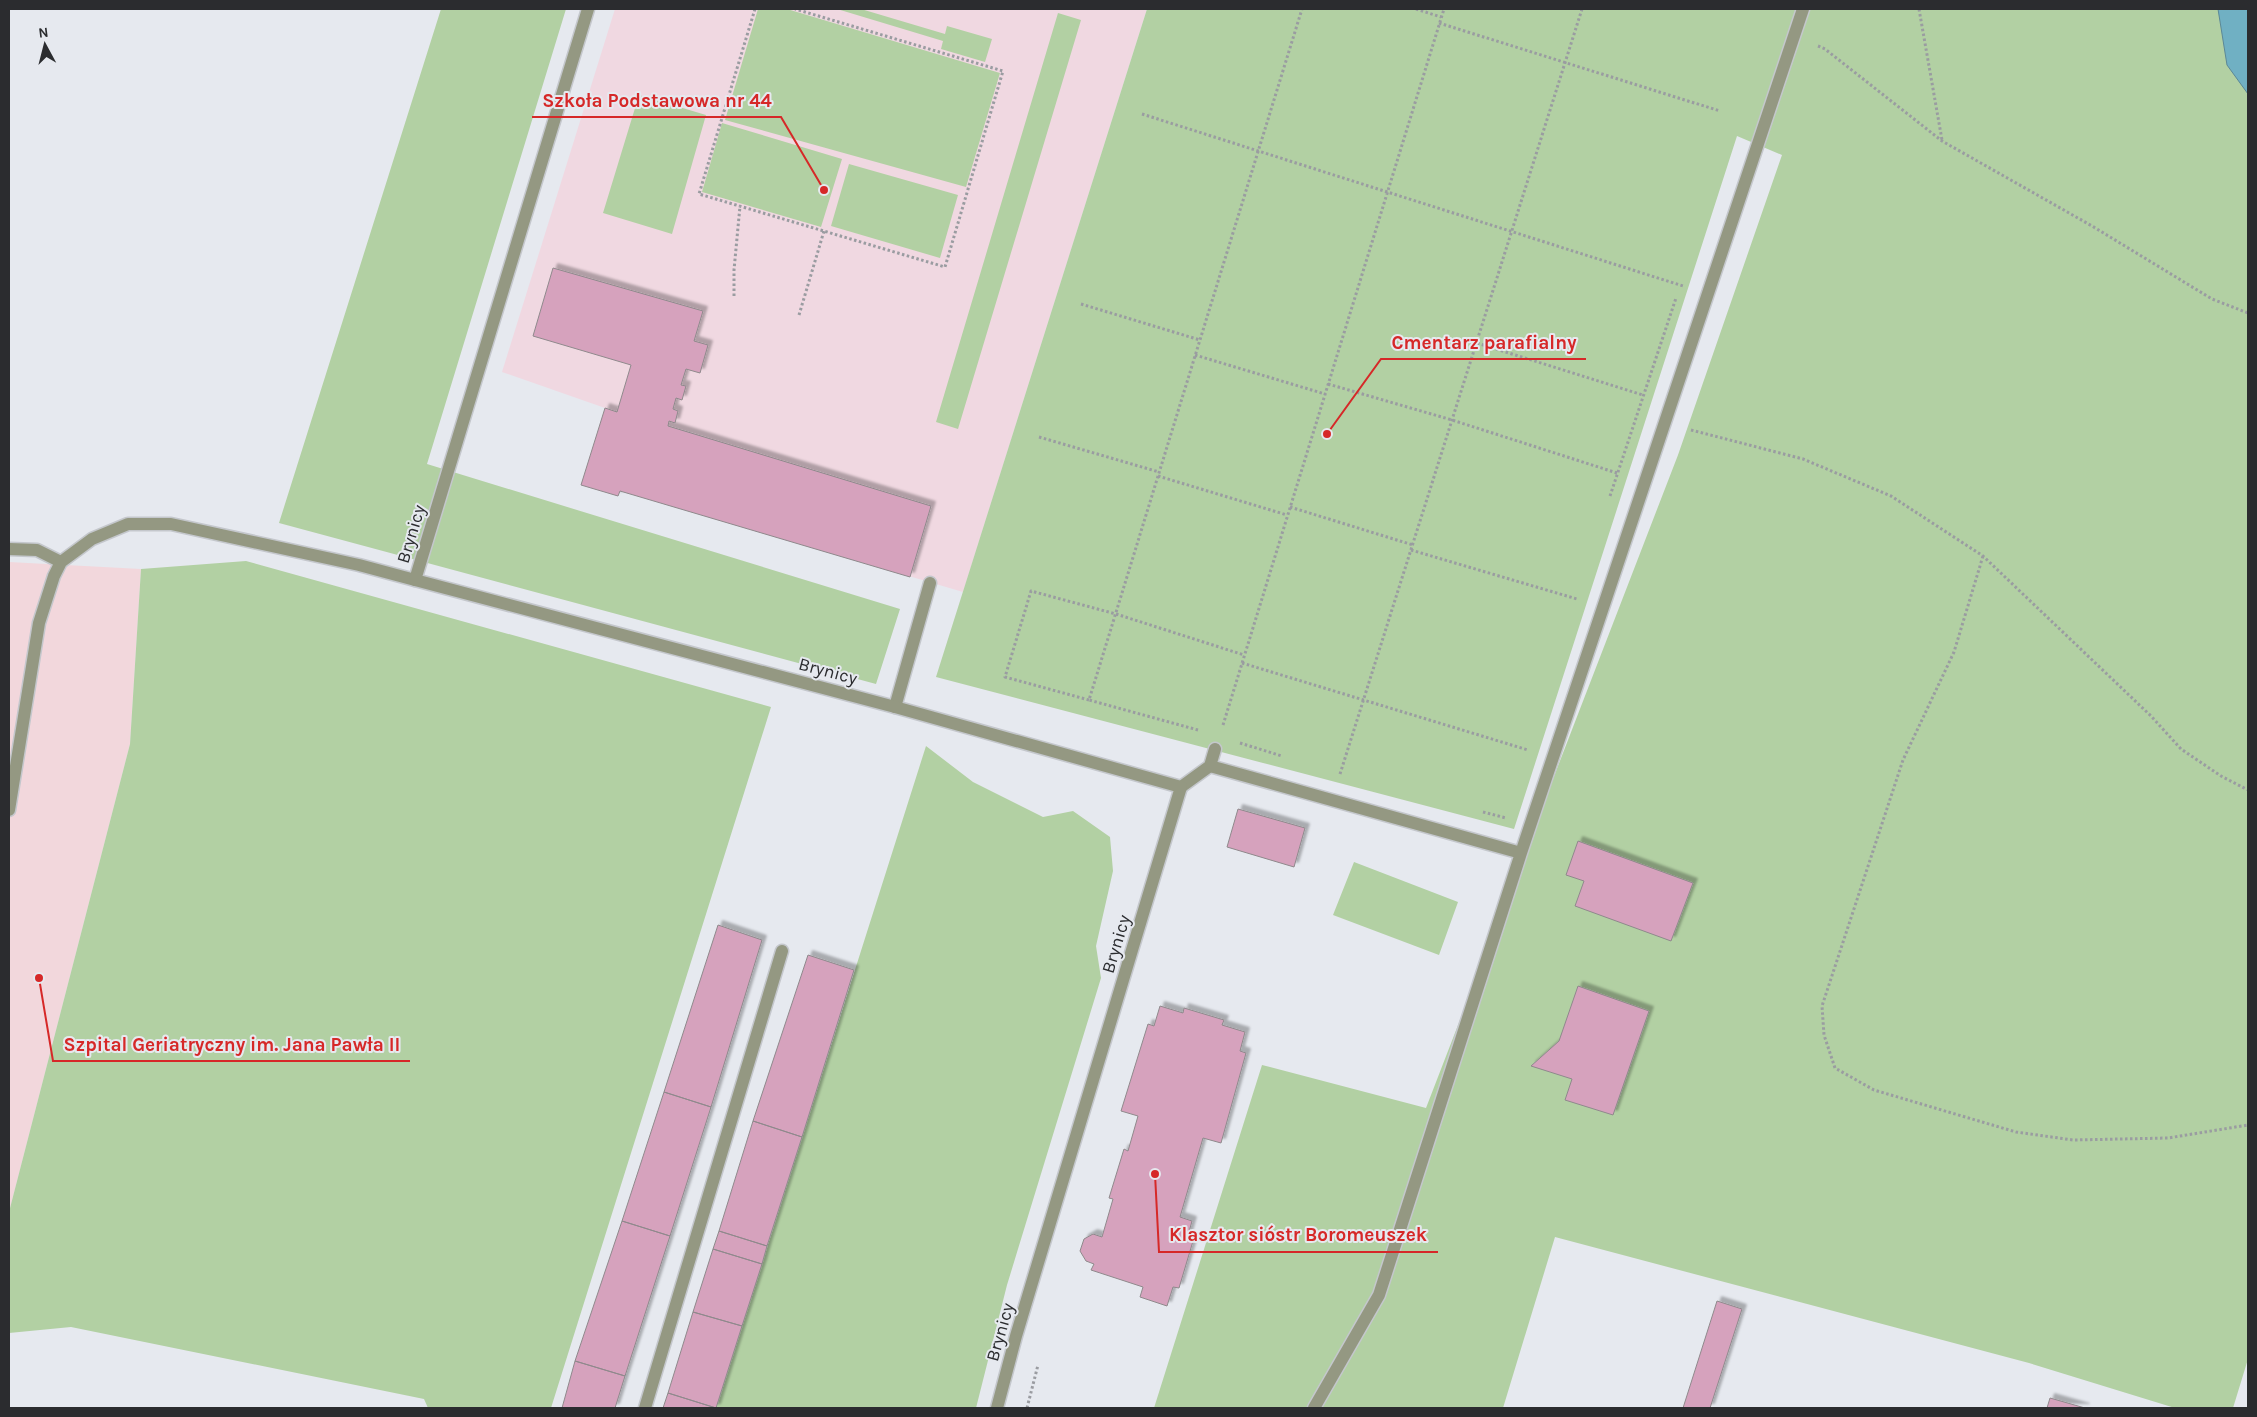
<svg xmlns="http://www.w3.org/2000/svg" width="2257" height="1417" viewBox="0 0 2257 1417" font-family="Karla,sans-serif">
<defs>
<filter id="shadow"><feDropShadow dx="4.5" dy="-4.5" stdDeviation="1" flood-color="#0004"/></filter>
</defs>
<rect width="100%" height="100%" fill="#e6e9ef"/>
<path fill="#f0d8e1" d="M615,9H1147L963,592L620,491L618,496L581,485L605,408L502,372Z"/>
<path fill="#f2d7dc" d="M9,562L141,569L130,744L9,1212Z"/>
<path fill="#b2d0a3" d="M441,9H566L427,464L900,609L876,684L279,523Z
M758,9H787L1000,73L966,187L725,120Z
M837,9H861L945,34L947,26L992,39L985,62L941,49L943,41Z
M1147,9H2248V1359L2233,1408H2175L2029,1363L1555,1237L1503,1408H1154L1262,1065L1426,1108L1678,455L1782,155L1737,136L1514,829L936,677Z
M1058,13L1081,20L958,429L936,422Z
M639,95L706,115L672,234L603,213Z
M722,123L842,159L821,227L702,192Z
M849,164L958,195L940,258L831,226Z
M246,561L771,707L551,1408H428L424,1399L71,1327L9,1333V1212L130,744L141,569Z
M926,746L973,782L1043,817L1073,811L1110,837L1113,871L1096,946L1101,978L1007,1285L976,1408H716Z
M1354,862L1458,902L1439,955L1333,915Z"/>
<path fill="#70b0c3" stroke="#5b8897" d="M2218,9H2248V94L2227,65Z"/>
<path fill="#d6a2bd" stroke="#8f898c" filter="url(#shadow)" d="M553,268L703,311L694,341L708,345L700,373L686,369L681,385L686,386L682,400L676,398L673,409L678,411L675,423L669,421L668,426L931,506L910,577L620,491L618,496L581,485L605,408L617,412L631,365L533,336Z
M1238,809L1305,828L1294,867L1227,847Z
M1578,841L1693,883L1671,941L1575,906L1584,881L1566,875Z
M718,925L762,940L711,1107L664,1092Z
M808,955L854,970L802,1137L753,1121Z
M1578,986L1649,1011L1613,1115L1565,1100L1572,1079L1531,1066L1559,1041Z
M1160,1006L1183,1013L1184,1008L1224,1020L1222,1025L1245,1032L1240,1051L1246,1053L1221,1143L1203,1138L1180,1217L1192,1221L1187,1239L1193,1241L1179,1288L1173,1287L1167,1306L1140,1297L1143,1287L1091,1270L1094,1264L1086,1261L1080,1251L1084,1239L1093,1234L1102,1237L1113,1199L1109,1198L1124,1149L1128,1151L1138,1116L1121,1111L1148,1024L1154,1026Z
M664,1092L711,1107L670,1236L622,1221Z
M753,1121L802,1137L767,1246L719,1231Z
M622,1221L670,1236L625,1376L575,1361Z
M719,1231L767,1246L762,1264L713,1249Z
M713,1249L762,1264L742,1326L693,1312Z
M1717,1301L1742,1309L1710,1408H1683Z
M693,1312L742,1326L716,1408L668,1393Z
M575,1361L625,1376L615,1408H562Z
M668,1393L716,1408H663Z
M2050,1398L2085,1408H2047Z"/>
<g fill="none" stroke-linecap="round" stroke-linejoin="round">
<defs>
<path id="lane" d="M9,549L37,550L61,562
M895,707L930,583
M1210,766L1521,853
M1181,787L1210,766L1215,749
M9,810L39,623L54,576L61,562L92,539L128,524H171L359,565L415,580
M645,1408L782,951
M1314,1408L1379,1295L1521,853L1803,9"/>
<path id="street" d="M588,9L415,580L895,707L1181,787L1016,1336L997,1408"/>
</defs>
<use href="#lane" stroke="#c4c7cc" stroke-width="15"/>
<use href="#street" stroke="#c4c7cc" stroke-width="15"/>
<path stroke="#9a9ca1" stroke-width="3" stroke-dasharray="2.5 2.5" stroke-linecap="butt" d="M755,9L699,194L945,267L1003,71L795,9
M1416,9L1441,17
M1919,9L1942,140
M1439,23L1720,111
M1818,46L1825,49L1942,141L2092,226L2212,299L2248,313
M1142,114L1683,286
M734,296V270L740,206
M1081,304L1200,340
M799,315L824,231
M1477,343L1643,395
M1195,355L1325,394
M1328,384L1452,420L1617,473
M1691,430L1803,459L1891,496L1983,556L2151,716L2181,749L2221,776L2248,790
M1039,437L1159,472
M1158,476L1287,515
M1610,496L1676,298
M1290,507L1413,545
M1411,550L1577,599
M1983,556L1954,652L1903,760L1822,1006L1824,1035L1835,1068L1874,1090L2016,1132L2073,1140L2168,1138L2248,1125
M1242,663L1528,750
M1089,700L1005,677L1031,591L1116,614L1244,655
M1223,725L1444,9
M1198,730L1089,700L1302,9
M1240,743L1282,756
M1340,774L1582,9
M1483,812L1506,818
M1027,1408L1038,1365"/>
<use href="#lane" stroke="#949882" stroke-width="12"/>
<use href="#street" stroke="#949882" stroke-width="12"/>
</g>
<g text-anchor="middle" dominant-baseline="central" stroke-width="4" stroke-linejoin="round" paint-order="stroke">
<g font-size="18" fill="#2b2c2f" stroke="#e6e9ef">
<text transform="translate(411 534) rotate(-73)">Brynicy</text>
<text transform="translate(828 671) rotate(15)">Brynicy</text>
<text transform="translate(1116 944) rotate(-73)">Brynicy</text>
<text transform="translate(1000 1332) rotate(-74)">Brynicy</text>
</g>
</g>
<path fill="none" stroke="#d62828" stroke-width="2" d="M824 190L781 117H532M1327 434L1381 359H1586M39 978L53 1061H410M1155 1174L1159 1252H1438"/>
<g fill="#d62828" stroke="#e6e9ef" stroke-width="2">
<circle cx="824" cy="190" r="5"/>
<circle cx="1327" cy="434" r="5"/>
<circle cx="39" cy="978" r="5"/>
<circle cx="1155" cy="1174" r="5"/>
</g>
<g font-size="19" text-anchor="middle" font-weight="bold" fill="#d62828" stroke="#e6e9ef" stroke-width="4" stroke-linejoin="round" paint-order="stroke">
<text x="657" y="107">Szkoła Podstawowa nr 44</text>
<text x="1484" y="349">Cmentarz parafialny</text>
<text x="232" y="1051">Szpital Geriatryczny im. Jana Pawła II</text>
<text x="1298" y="1241">Klasztor sióstr Boromeuszek</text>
</g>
<rect width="2257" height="1417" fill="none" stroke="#2b2c2f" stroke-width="20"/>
<g transform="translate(45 45) rotate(353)" stroke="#e6e9ef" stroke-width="4" paint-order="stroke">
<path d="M0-4L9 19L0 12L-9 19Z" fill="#2b2c2f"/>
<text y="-8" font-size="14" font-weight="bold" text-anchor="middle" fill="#2b2c2f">N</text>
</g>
</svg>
